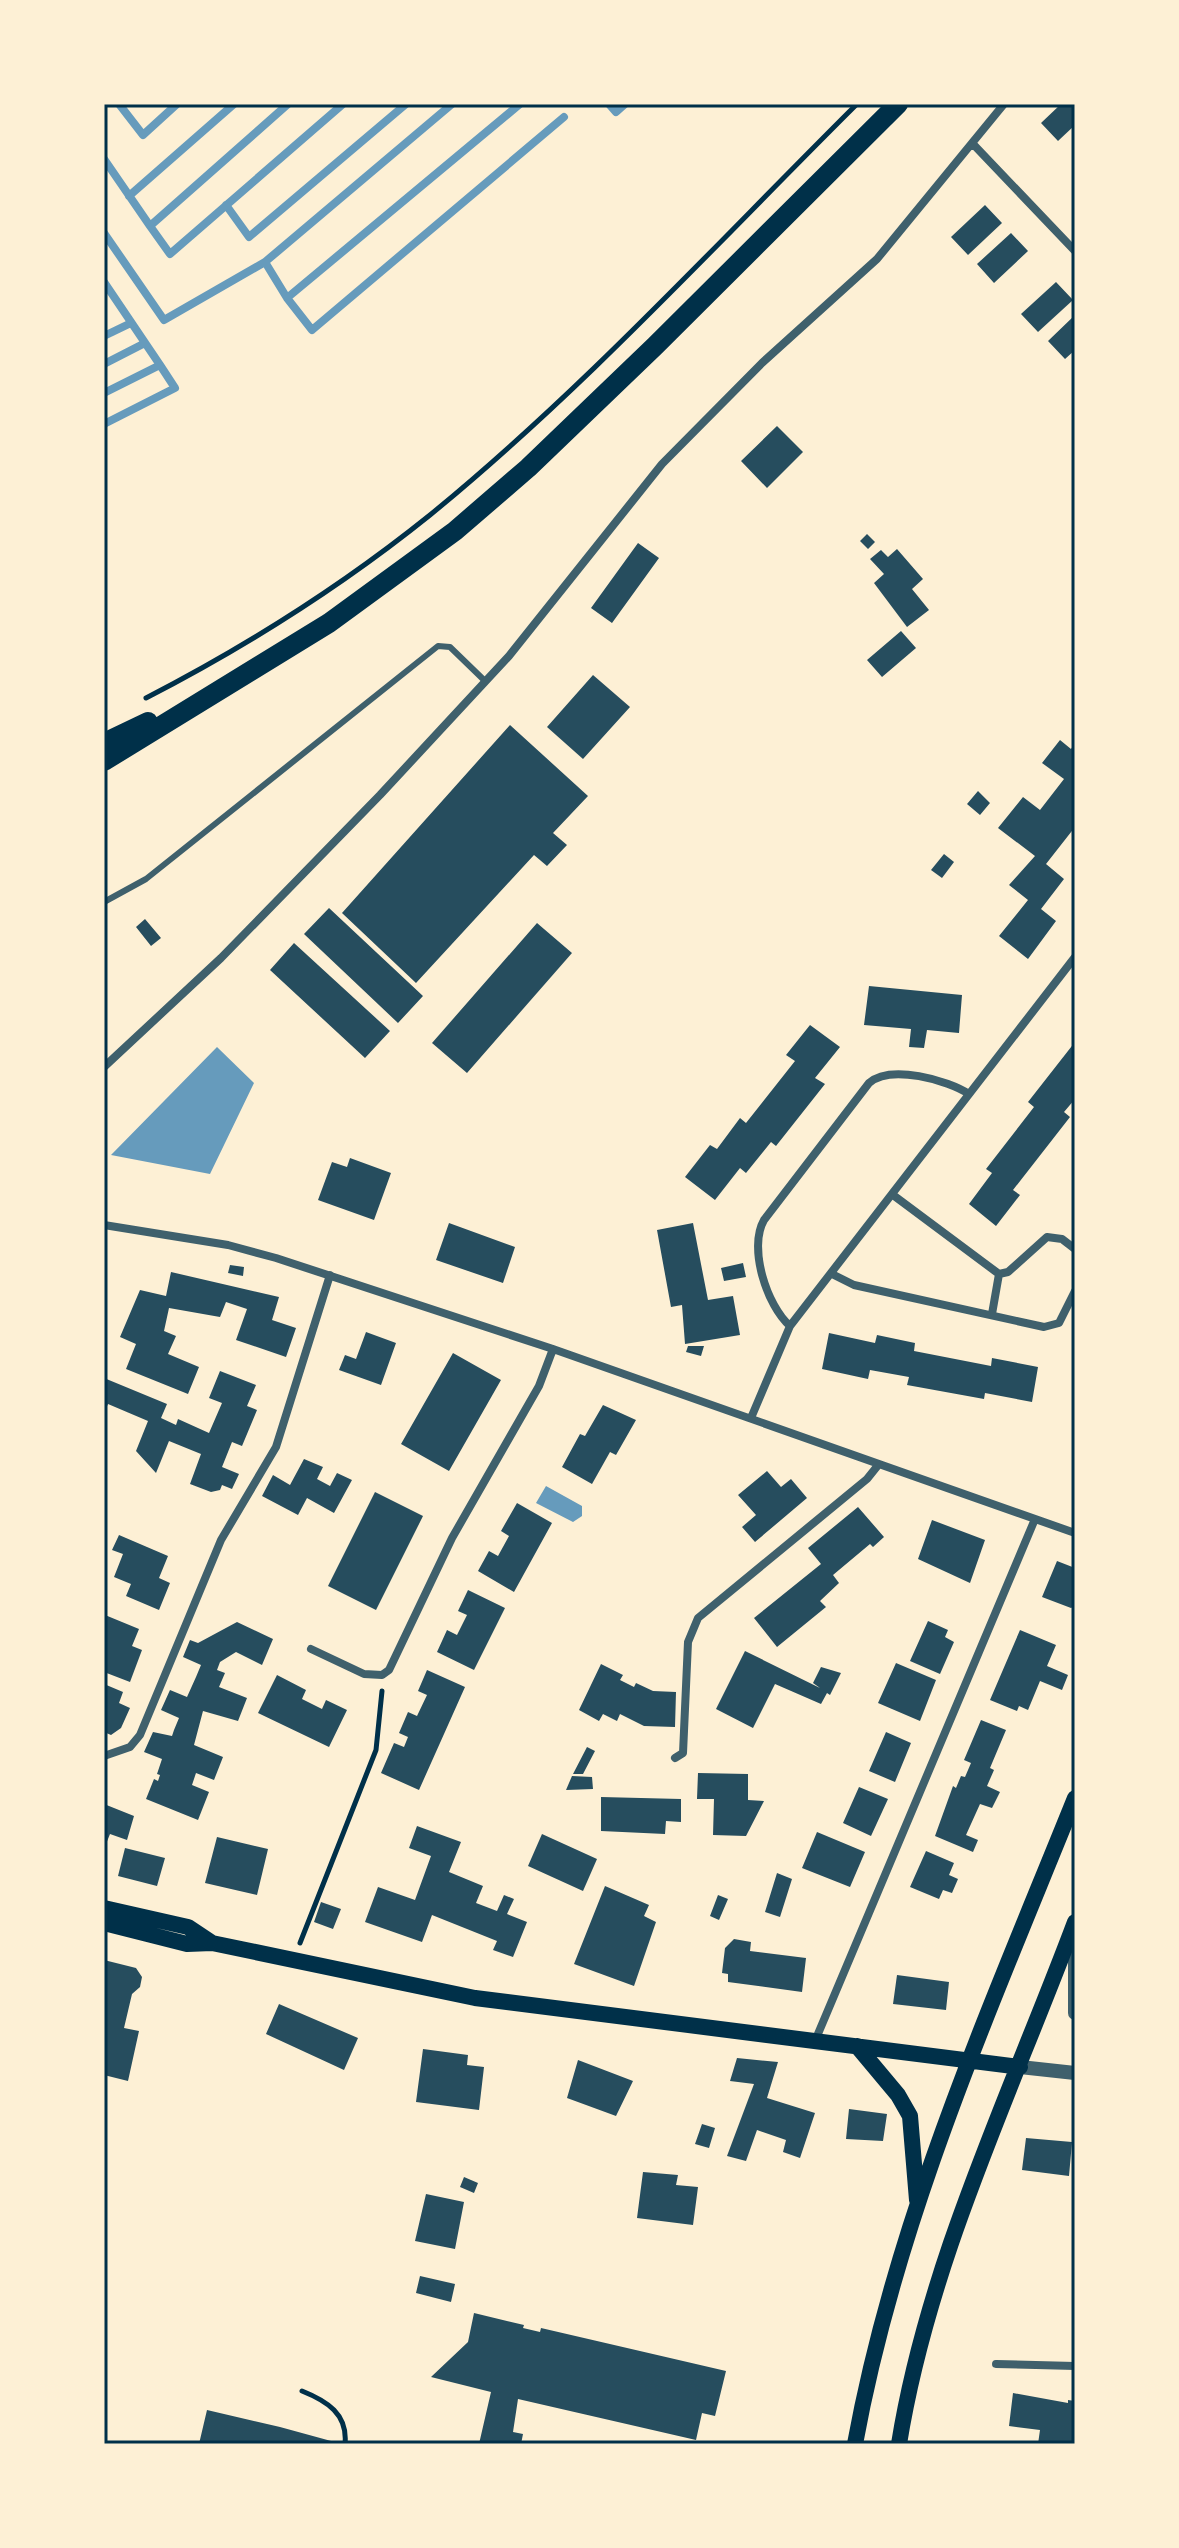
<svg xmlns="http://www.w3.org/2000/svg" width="1179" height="2548" viewBox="0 0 1179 2548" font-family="Quicksand,sans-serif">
<rect width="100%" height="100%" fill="#fdf0d5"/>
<path fill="#669bbc" d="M217,1047L254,1083L210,1174L111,1155Z
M546,1486L582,1506V1516L573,1522L536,1503Z"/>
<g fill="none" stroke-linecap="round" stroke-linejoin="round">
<path stroke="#669bbc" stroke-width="8" d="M119,104L143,135L177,104
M609,104L616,112L625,104
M104,159L150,226L288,104
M129,196L234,104
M226,205L249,237L406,104
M150,226L170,254L343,104
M104,233L164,320L265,262L452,104
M265,262L287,298L520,104
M104,282L160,365L104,393
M287,298L312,330L564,117
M104,336L131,323
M104,364L145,343
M104,424L175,388L160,365"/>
</g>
<path fill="#264d5e" d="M1061,104H1075V125L1058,141L1041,123Z
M985,205L1002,223L968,255L951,237Z
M1011,233L1028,251L994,283L977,264Z
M1056,282L1073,300L1038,332L1021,314Z
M1075,315V350L1065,359L1048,341Z
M777,426L803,452L767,488L741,461Z
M867,534L875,542L868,549L860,541Z
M638,543L659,558L612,623L591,608Z
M897,549L923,579L912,589L929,610L907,627L874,583L884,574L870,559L881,550L888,557Z
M901,631L916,648L882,677L867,660Z
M593,675L630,707L583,759L547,727Z
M510,725L588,796L553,833L567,845L547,866L534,855L416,983L342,913Z
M1060,740L1071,749L1075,743V827L1046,864L1064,879L1041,909L1056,921L1028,959L999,936L1028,900L1009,885L1035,856L998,828L1023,797L1040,810L1064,779L1042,763Z
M978,791L990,803L980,815L967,804Z
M944,854L954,862L942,878L931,870Z
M329,908L423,996L398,1023L304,934Z
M145,919L161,938L151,946L136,927Z
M537,923L572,953L467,1073L432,1043Z
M294,943L390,1031L365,1058L270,970Z
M869,986L962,995L959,1033L927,1030L924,1048L909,1047L911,1029L864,1025Z
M810,1025L840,1047L815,1078L825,1084L776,1146L771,1142L746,1173L740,1168L715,1200L685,1177L710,1145L717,1149L740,1118L746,1123L795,1061L786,1055Z
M1075,1042V1099L1064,1112L1070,1117L1013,1190L1020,1195L996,1226L969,1204L992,1173L986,1169L1034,1107L1028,1102Z
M350,1158L391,1173L374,1220L318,1200L332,1162L347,1167Z
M449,1223L515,1247L503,1283L436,1260Z
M693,1223L708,1300L733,1296L740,1335L685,1344L682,1305L671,1307L657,1230Z
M743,1263L746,1277L724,1281L721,1268Z
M230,1265L244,1267L243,1276L228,1273Z
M171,1272L279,1297L272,1320L296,1328L286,1357L236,1340L247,1309L226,1302L220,1317L169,1308L164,1331L176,1336L168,1354L199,1367L188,1394L126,1369L136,1344L120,1337L140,1290L166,1296Z
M366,1332L396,1343L381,1385L339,1370L345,1355L356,1359Z
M829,1333L875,1343L877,1335L915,1343L914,1351L991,1366L992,1358L1038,1367L1032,1402L985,1393L984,1399L907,1385L909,1377L870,1370L868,1379L822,1369Z
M688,1346H704L701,1356L686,1352Z
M453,1353L501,1380L449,1471L401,1444Z
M220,1371L256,1385L247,1406L257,1410L242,1446L232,1442L222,1467L239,1474L232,1489L222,1485L220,1490L211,1492L190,1484L201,1454L169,1441L156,1473L136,1451L148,1421L108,1404L104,1413V1378L167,1404L161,1418L176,1425L178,1419L209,1433L222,1403L209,1398Z
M603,1405L636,1420L616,1455L610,1452L592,1484L562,1467L580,1434L585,1436Z
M304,1459L323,1467L317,1479L330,1486L337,1473L352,1480L334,1513L307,1498L298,1515L262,1496L273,1475L290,1485Z
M767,1471L781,1487L791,1479L807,1498L755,1542L742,1527L756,1515L738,1495Z
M375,1492L423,1516L376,1610L328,1586Z
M517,1503L552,1523L514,1592L478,1571L489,1551L498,1556L509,1536L501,1531Z
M858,1507L884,1537L873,1547L870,1544L833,1575L839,1583L820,1601L826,1607L777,1647L754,1618L821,1564L808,1548Z
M932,1520L985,1540L970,1583L918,1559Z
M119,1535L168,1556L159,1578L170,1583L159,1610L126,1596L131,1584L114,1577L123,1554L112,1550Z
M1057,1561L1075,1568V1606L1071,1608L1042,1597Z
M468,1590L505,1608L474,1670L437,1652L447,1630L457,1635L467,1615L458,1611Z
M105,1615L139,1629L132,1646L142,1650L130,1682L104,1672Z
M928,1621L948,1630L945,1637L954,1642L940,1674L910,1661Z
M237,1622L273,1639L262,1665L236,1652L220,1662L217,1670L225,1673L219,1687L247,1698L238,1721L203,1711L194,1745L223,1757L214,1780L196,1773L192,1785L209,1792L198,1820L146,1799L154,1779L158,1781L160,1775L157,1774L162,1759L144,1752L153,1732L172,1736L174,1730L179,1718L161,1710L170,1690L187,1697L196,1677L201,1665L183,1657L190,1640L198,1643Z
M1020,1630L1056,1645L1047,1666L1068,1675L1062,1690L1040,1681L1028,1710L1019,1706L1017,1711L990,1700Z
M745,1651L820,1688L813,1683L821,1667L841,1673L830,1695L827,1693L821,1704L775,1684L753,1728L716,1709Z
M896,1663L936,1680L920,1721L878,1703Z
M601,1664L623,1675L620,1680L634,1687L636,1683L653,1691L676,1692L675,1727L644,1726L620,1714L617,1721L603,1714L599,1721L579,1710Z
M427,1670L465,1687L419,1790L381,1773L394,1743L404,1747L408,1737L399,1733L408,1712L417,1716L427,1695L418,1691Z
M277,1675L306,1690L302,1699L322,1709L326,1700L347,1710L329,1747L258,1713Z
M104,1684L123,1692L119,1703L130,1708L121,1728L111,1735L104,1732Z
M981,1720L1006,1730L990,1768L994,1770L987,1786L1000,1792L992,1808L980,1804L966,1835L978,1840L973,1852L935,1836L953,1786L956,1788L961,1776L965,1777L971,1763L964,1760Z
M886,1732L911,1743L895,1782L869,1771Z
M587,1747L595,1751L583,1774H573Z
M698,1773L748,1774V1800L764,1801L746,1836L713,1835L714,1799H697Z
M572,1776L592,1777L593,1789L566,1790Z
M859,1787L888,1799L871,1836L843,1823Z
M601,1797L681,1799V1822L666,1821L665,1834L601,1831Z
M104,1804L134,1816L127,1840L110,1834L104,1849Z
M417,1826L461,1842L449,1872L483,1886L476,1903L497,1911L504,1895L514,1899L507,1914L527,1922L513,1957L493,1950L497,1941L432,1915L422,1942L365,1922L378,1887L415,1900L431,1856L409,1848Z
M817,1832L865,1852L850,1887L802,1868Z
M542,1834L597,1859L583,1891L528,1866Z
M217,1837L268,1849L257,1895L205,1883Z
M125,1848L165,1858L157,1886L118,1876Z
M926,1851L954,1863L949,1875L958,1879L952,1893L943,1890L939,1899L910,1887Z
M777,1873L792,1879L780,1917L765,1912Z
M605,1886L649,1905L644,1916L656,1922L634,1986L574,1964Z
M718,1895L728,1899L719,1920L710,1916Z
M321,1902L341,1909L333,1929L314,1922Z
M734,1939L751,1942L750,1951L806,1958L802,1992L728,1982V1974L722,1973L725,1948Z
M104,1960L136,1968L142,1977L140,1987L132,1994L124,2028L139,2031L128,2081L104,2075Z
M897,1975L949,1982L946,2010L893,2004Z
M279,2004L358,2038L344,2070L266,2034Z
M423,2049L468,2055L467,2065L484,2067L479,2110L416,2102Z
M737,2058L778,2062L767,2098L815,2113L800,2158L783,2152L786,2140L757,2130L746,2161L727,2156L754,2084L730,2081Z
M578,2060L633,2081L616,2116L567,2098Z
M849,2109L887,2114L883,2141L846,2139Z
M702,2124L715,2128L709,2148L695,2144Z
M1026,2138L1072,2142L1069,2176L1022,2170Z
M643,2172L678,2175L676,2185L698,2187L693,2225L637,2218Z
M464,2177L478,2183L474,2193L460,2187Z
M426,2194L464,2202L455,2249L415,2241Z
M420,2276L455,2284L451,2302L416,2293Z
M474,2313L524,2325L523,2328L540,2332L541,2328L726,2371L715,2416L702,2413L696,2440L518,2399L513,2432L523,2434L521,2444H479L491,2392L431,2377L468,2342Z
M1013,2393L1068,2403V2400L1075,2401V2444H1038L1040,2430L1009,2426Z
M207,2410L280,2427L342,2444H199Z"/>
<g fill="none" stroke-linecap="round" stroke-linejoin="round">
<path stroke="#003049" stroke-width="5" d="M146,698C245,647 343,585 430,515C583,390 717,243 857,104
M300,1943L376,1750L382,1691
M302,2391C327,2401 348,2414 345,2444"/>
<path stroke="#3f606c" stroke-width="6" d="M104,902L146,879L438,646L450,647L484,680"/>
<path stroke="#3f606c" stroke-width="8" d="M973,144L1075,251
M104,1067L221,958L380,795L509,656L662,464L762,363L877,259L1004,104
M893,1195L999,1274L1008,1272L1047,1237L1062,1239L1075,1249
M104,1225L228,1245L276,1258L553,1349L1075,1533
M832,1274L854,1285L1044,1327L1059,1323L1075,1291
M992,1314L999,1274
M790,1326C767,1306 748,1248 764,1220L869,1083C890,1064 948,1080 969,1094
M751,1418L790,1326L1075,957
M311,1649L364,1674L382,1675L389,1670L452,1538L539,1386L553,1349
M104,1756L130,1747L140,1735L221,1540L276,1447L330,1275
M675,1758L683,1753L688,1642L698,1618L867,1479L879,1464
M815,2041L1035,1519
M996,2364L1075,2366"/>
<path stroke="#3f606c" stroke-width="14" d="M1075,1945V2013
M1020,2067L1075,2073"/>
<path stroke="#003049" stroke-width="16" d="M104,1908L188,1927L212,1943
M104,1923L187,1944L212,1943L475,1998L1020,2067
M857,2046L898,2095L910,2116L917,2200
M855,2444C896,2219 990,2009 1075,1798
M899,2444C928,2263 1011,2093 1075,1922"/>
<path stroke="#003049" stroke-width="20" d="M104,743L148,722
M104,761L329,623L455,531L528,468L655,346L898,104"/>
</g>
<rect width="1179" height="2548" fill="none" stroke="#fdf0d5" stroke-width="212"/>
<rect x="106" y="106" width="967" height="2336" fill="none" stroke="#003049" stroke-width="3"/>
</svg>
